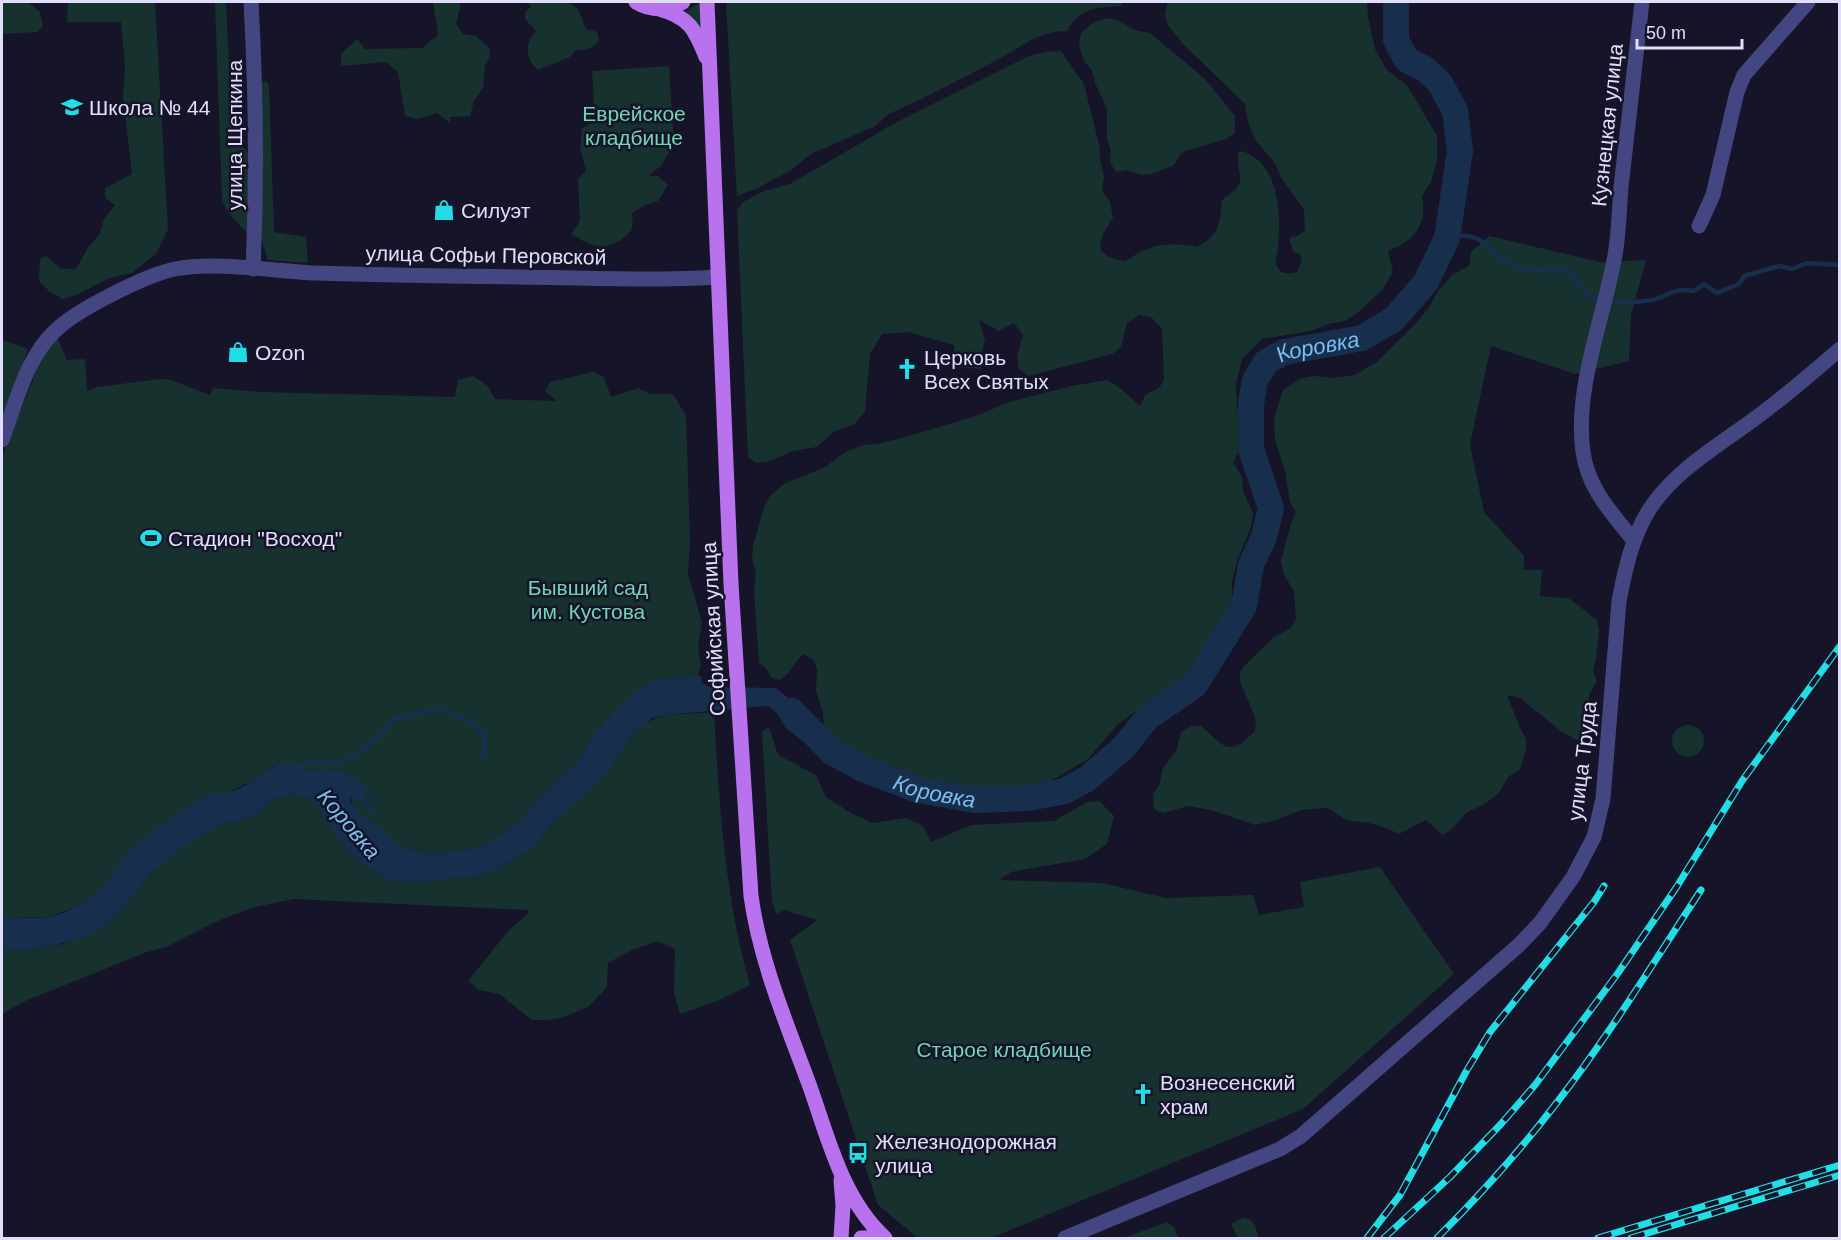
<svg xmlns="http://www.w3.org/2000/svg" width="1841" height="1240" viewBox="0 0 1841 1240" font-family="Arial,sans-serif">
<rect width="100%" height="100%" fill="#161428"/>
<path fill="#17312f" d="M2,2H28L40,12L43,26L38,32L2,34Z
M68,2H155L168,229L156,254L132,273L107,279L79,294L63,299L50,292L39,281L40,259L46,256L61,269H76L89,246L100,234L104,219L115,205L105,198V188L132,174L123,95L125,66L121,22H67Z
M215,2H226L233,147L241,145L250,156L259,81L267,82L269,86L274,232L306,237L308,263L268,260L262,242C245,232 230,219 222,200Z
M433,2H460V9L456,23L463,34L476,36L490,49L489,58L485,65L483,88L474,101L470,116L450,117V123L437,113L418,119L405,116L398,72L386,62L341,66V54L357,39L365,49L422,48L438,35Z
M528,2L570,3L578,9L586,29L597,32L599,41C592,49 586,50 576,50L570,57L538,70C525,58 524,44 536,31L525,19V12L531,7Z
M700,2L707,51L681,15Z
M728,2H1124L1121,6C1096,8 1080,7 1067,31C1036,32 1025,45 999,59C963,78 927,97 889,114L875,126L811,154L791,170L758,188L737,196L726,4Z
M1168,2H1367L1368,17L1375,49L1387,70L1407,85L1437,136V161L1431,182L1422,196C1427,225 1415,241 1388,251L1393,272L1383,289L1360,311L1345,321L1328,324L1311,331L1262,339L1242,359L1236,384L1237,408L1241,420L1240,449L1233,462L1242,477L1243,491L1253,513L1251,527L1237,561L1232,582V603L1192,669L1179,684L1154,704L1140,708L1117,725L1088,759L1044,785L988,792L948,788L908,780L848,754L824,731L823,712L816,691L817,669L814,661L804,654C793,661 792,674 779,680L771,677L765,667L759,663L754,591L756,573L752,558L753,546L764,507L771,495L784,484L825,467L844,453L863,445L877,444L902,438L976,416L1009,402L1072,386L1107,380L1120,388L1140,406L1145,395L1159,388L1164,380L1162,329L1151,317L1139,315L1127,323L1121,347L1112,354L1029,376L1019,369L1017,357L1023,335L1014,323L999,331L979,320L985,340L981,355V369L955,367L954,345L908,332L882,334L870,354L865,411L855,424L834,432L817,447L793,451L770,461L756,463L748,457L737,210L743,202L764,191L790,184L895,123L1029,56L1046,52L1061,51L1084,84L1100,148V158L1104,177L1102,190L1110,202L1113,218C1097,241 1091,256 1125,261C1150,245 1168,241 1197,247C1219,236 1220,223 1222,200C1226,196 1230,194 1234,191C1247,180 1235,166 1238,153L1242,151C1280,163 1281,215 1278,248C1278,254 1274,260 1277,266C1280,275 1289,274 1297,272L1302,261L1300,255L1293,251L1289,238L1299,235L1305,230L1304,210L1281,177L1274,162L1257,142L1248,123L1245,104L1183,44L1168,25L1165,14Z
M1109,18L1122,22L1134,30L1150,33L1205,79L1235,116V133L1226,139L1182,152L1174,165L1152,174L1141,175L1127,170L1116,172L1110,162L1111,152L1107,138V108L1095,83L1092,70L1084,61L1079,45L1081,33L1094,22Z
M669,66L674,143L661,166L648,176H658L668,185L658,201L645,205L632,213C632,217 633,223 632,227C629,239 608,248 597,246C588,245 579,238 571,234L580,221L578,179L586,171L580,148L582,128L595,122L592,71Z
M1489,236L1600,262L1646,260L1631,315L1629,361L1575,374L1491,346L1470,444L1484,512L1524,556V570H1542L1540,596L1570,599L1597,620L1599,631L1596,658L1593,670L1597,681L1589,695L1588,734L1584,744L1561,731L1520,698L1507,695L1520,728L1526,739V750L1520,769L1508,777L1499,793L1485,804L1467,812L1451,830L1443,835L1426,820L1399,834L1386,828L1369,823L1346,820L1328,808L1301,810L1276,820L1255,825L1211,810L1188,806L1163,813L1154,809L1153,794L1160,783L1162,770L1176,751L1181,732L1191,726H1201C1225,746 1227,759 1255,731L1256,720L1240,681V672L1245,665L1273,638L1291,628L1296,619L1294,591L1285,577L1281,562L1291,523L1296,512L1290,502L1285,471L1275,439L1274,419L1283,390L1302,378L1314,376L1333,378L1355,375L1378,361L1416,323L1428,309L1438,291L1452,275L1469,266L1471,252Z
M57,337L67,360L85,359L87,391L97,387L160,379L171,380L210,395L213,388L261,392L455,397L458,380L473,376L488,386L495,399L557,401L545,391L550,382L593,372L604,377L611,397L638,388L650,394H673L686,416L690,543L688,574L702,622L698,647L701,666L698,675L657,679L640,687L614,712L592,735L577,763L549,788L519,821L489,843L471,849L434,854L414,851L397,844L378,825C365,823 351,807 350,795L370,807L361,792L364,791L378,803H381L344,772L303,769L306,764L311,762L292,766L283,765V760L277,766L270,768L253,782L245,784L225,794L209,796L194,804L156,830L127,855L102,889L76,907L49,917L2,918V457L43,354Z
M6,341L28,349L2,426V342Z
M714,712C719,803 725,897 750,985L717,1001L680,1014L674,993L675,949L657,941L632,950L608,963L607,987L588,1007L564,1017L547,1020H532L499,994L479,990L468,981L509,930L529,913L528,910L294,899L251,908L215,922L166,947L144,953L105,969L25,1001L2,1014V951L44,948L65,943L101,929L111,922L152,872L181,847L216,826L257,815L274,799L290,795L310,799L318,804L334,832L336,839L343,843L348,853L381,877L426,882L477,876L490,873L532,848L552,824L607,773L635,730L642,724L664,715Z
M1672 741a16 16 0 1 1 32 0a16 16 0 1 1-32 0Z
M769,727L778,755L816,775L826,797L851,813L873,823L906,818L922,825L931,842L971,825L1054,821L1087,802L1099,801L1114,816L1107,844L1085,859L1011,872L999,880L1102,883L1166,898L1253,895L1259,915L1304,907L1300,882L1380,867L1454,974L1303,1109L991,1238H918L878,1205L790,940L817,920L784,910L776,914L772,901L762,732Z
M1243,1218C1254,1218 1257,1228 1258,1238H1238L1231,1224Z
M1167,1222L1174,1227L1178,1238H1123Z"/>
<path fill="#172f4d" d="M698,675L701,677L702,683L710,687L776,688L821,725L811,748L786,728L777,713L768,706L664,715L651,719L635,730L607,773L552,824L532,848L490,873L477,876L426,882L392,881L381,877L348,853L343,843L336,839L334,832L317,804L310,799L290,795L274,799L257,815L216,826L182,847L152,872L111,922L101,929L84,937L44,948L2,951V918C21,916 41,921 60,914C74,909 92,898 102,887C112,878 118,864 127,854C147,833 182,808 208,796C214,793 221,795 226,793C235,791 262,779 264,771L277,766L283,759V765C295,767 302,760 312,762L306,764L304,769C313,770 340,770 346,773C357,778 374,794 382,804L378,803L364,791H361L375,814L369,813L365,804L350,795V802C359,810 365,823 378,825L397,844L414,851L434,854L471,849L489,843L519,821L549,788L577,763L592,735L614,712L640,687L656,679Z"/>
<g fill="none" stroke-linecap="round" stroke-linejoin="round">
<path stroke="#172f4d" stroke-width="4.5" d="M1447,238C1487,228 1487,255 1517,267C1529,272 1555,270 1569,271C1575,277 1584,291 1589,296C1600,305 1646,303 1659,298C1674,292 1677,288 1694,291L1704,284L1717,293L1739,284L1744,276L1779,266L1792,269L1807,263L1840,265
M308,762L341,763L370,745L387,729L393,719L419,714L423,711L430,712L437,709C457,715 499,727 481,759"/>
<path stroke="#172f4d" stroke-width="26" id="s1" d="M792,711L832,752L861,768L918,790L975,800L1028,798L1065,791L1087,779L1124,747L1147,718L1195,685L1244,606L1251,565L1264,537L1271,508L1251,449V404L1255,380L1266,362L1284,352L1362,338L1394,319L1426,282L1447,238L1460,151L1455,111L1440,83L1425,69L1407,60L1401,50L1396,40V2"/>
<path stroke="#444681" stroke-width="15" d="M251,2C256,91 257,180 253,269
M1699,226L1713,195L1737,92L1744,75L1808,2
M2,440C16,403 26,358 55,331C76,310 146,275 175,269C215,261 273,271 315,273C383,275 451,276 519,277C585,278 652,281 718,277
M1634,541C1612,513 1588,489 1583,452C1574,388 1604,318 1615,255C1619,233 1619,210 1621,187C1628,125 1635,63 1642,2
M1065,1238L1280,1149L1301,1136L1519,945L1540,923L1573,877L1594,837L1603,799L1619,601C1625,570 1632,537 1649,510C1675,469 1723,443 1761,414C1788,394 1814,371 1840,349"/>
<path stroke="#b872ee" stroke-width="15" d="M636,2C651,11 668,11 683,2
M707,2L731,584L751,896C760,961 786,1022 809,1084C828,1137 842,1199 885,1238
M659,9C689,17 695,29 706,57
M841,1238L843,1206L841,1180
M861,1238H880"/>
<defs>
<path id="rail" d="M1367,1238L1400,1195L1467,1070L1490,1032L1594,902L1604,886
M1384,1238L1450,1177L1501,1124L1535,1085L1618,973L1676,888L1742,781L1840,646
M1437,1238C1479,1196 1519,1152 1555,1105C1608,1037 1654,962 1701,890
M1598,1238L1840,1165
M1631,1238L1840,1175"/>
</defs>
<use href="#rail" stroke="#21dde5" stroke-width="7"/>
<use href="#rail" stroke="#161428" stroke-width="4.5" stroke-dasharray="14" stroke-linecap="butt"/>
</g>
<defs>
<symbol id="school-bare" viewBox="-9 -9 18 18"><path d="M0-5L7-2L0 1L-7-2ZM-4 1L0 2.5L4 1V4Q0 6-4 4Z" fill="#21dde5" stroke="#161428" stroke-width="2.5" paint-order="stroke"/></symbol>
<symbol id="shop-bare" viewBox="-9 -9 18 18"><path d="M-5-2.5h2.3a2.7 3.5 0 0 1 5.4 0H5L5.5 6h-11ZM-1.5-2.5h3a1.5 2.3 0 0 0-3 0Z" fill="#21dde5" stroke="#161428" stroke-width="2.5" paint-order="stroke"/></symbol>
<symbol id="church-bare" viewBox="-9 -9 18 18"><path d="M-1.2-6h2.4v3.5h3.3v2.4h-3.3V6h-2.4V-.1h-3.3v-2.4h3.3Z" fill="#21dde5" stroke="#161428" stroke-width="2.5" paint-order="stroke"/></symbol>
<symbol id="stadium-bare" viewBox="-9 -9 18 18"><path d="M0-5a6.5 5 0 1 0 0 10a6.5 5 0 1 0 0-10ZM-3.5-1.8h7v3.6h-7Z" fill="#21dde5" stroke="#161428" stroke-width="2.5" paint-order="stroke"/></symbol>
<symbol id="bus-bare" viewBox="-9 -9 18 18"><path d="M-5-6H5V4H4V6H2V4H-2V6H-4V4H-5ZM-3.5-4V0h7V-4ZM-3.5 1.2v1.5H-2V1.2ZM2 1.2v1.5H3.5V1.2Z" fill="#21dde5" stroke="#161428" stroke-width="2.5" paint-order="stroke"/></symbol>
</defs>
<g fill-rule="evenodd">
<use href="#school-bare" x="57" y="92" width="30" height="30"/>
<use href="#shop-bare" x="429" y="195" width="30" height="30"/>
<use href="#shop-bare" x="223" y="337" width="30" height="30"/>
<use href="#church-bare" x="892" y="354" width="30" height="30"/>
<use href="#stadium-bare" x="136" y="523" width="30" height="30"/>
<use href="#church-bare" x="1128" y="1079" width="30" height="30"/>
<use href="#bus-bare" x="843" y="1138" width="30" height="30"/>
</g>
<g text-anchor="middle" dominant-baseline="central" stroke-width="5" stroke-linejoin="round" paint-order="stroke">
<g font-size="21" fill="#e0defb" stroke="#161428" text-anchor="start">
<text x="89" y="107">Школа № 44</text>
<text x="461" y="210">Силуэт</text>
<text x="255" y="352">Ozon</text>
<text x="924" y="357">Церковь<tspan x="924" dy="24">Всех Святых</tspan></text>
<text x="168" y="538">Стадион "Восход"</text>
<text x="1160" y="1082">Вознесенский<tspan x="1160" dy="24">храм</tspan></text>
<text x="875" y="1141">Железнодорожная<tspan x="875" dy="24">улица</tspan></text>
</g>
<g font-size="21" fill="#71d4b5" stroke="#161428">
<text x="634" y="113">Еврейское<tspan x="634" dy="24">кладбище</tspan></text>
<text x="588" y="587">Бывший сад<tspan x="588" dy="24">им. Кустова</tspan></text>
<text x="1004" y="1049">Старое кладбище</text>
</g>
<g font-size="21" fill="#e0defb" stroke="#161428">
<text transform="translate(1607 125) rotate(-84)">Кузнецкая улица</text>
<text transform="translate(234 135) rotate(-90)">улица Щепкина</text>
<text transform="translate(486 255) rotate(1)">улица Софьи Перовской</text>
<text transform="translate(713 629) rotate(-93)">Софийская улица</text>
<text transform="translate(1582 761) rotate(-83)">улица Труда</text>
</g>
<g font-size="22" font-style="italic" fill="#78bfef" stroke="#161428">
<text stroke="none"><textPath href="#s1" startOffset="872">Коровка</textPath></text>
<text stroke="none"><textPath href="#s1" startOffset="168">Коровка</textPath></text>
<text transform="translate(349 824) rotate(50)">Коровка</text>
</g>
</g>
<rect width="1841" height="1240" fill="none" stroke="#e0defb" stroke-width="6"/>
<path d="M1637 39v9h105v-9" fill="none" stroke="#e0defb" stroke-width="3"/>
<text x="1646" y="39" font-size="18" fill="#e0defb" stroke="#161428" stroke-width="4.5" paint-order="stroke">50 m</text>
</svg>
